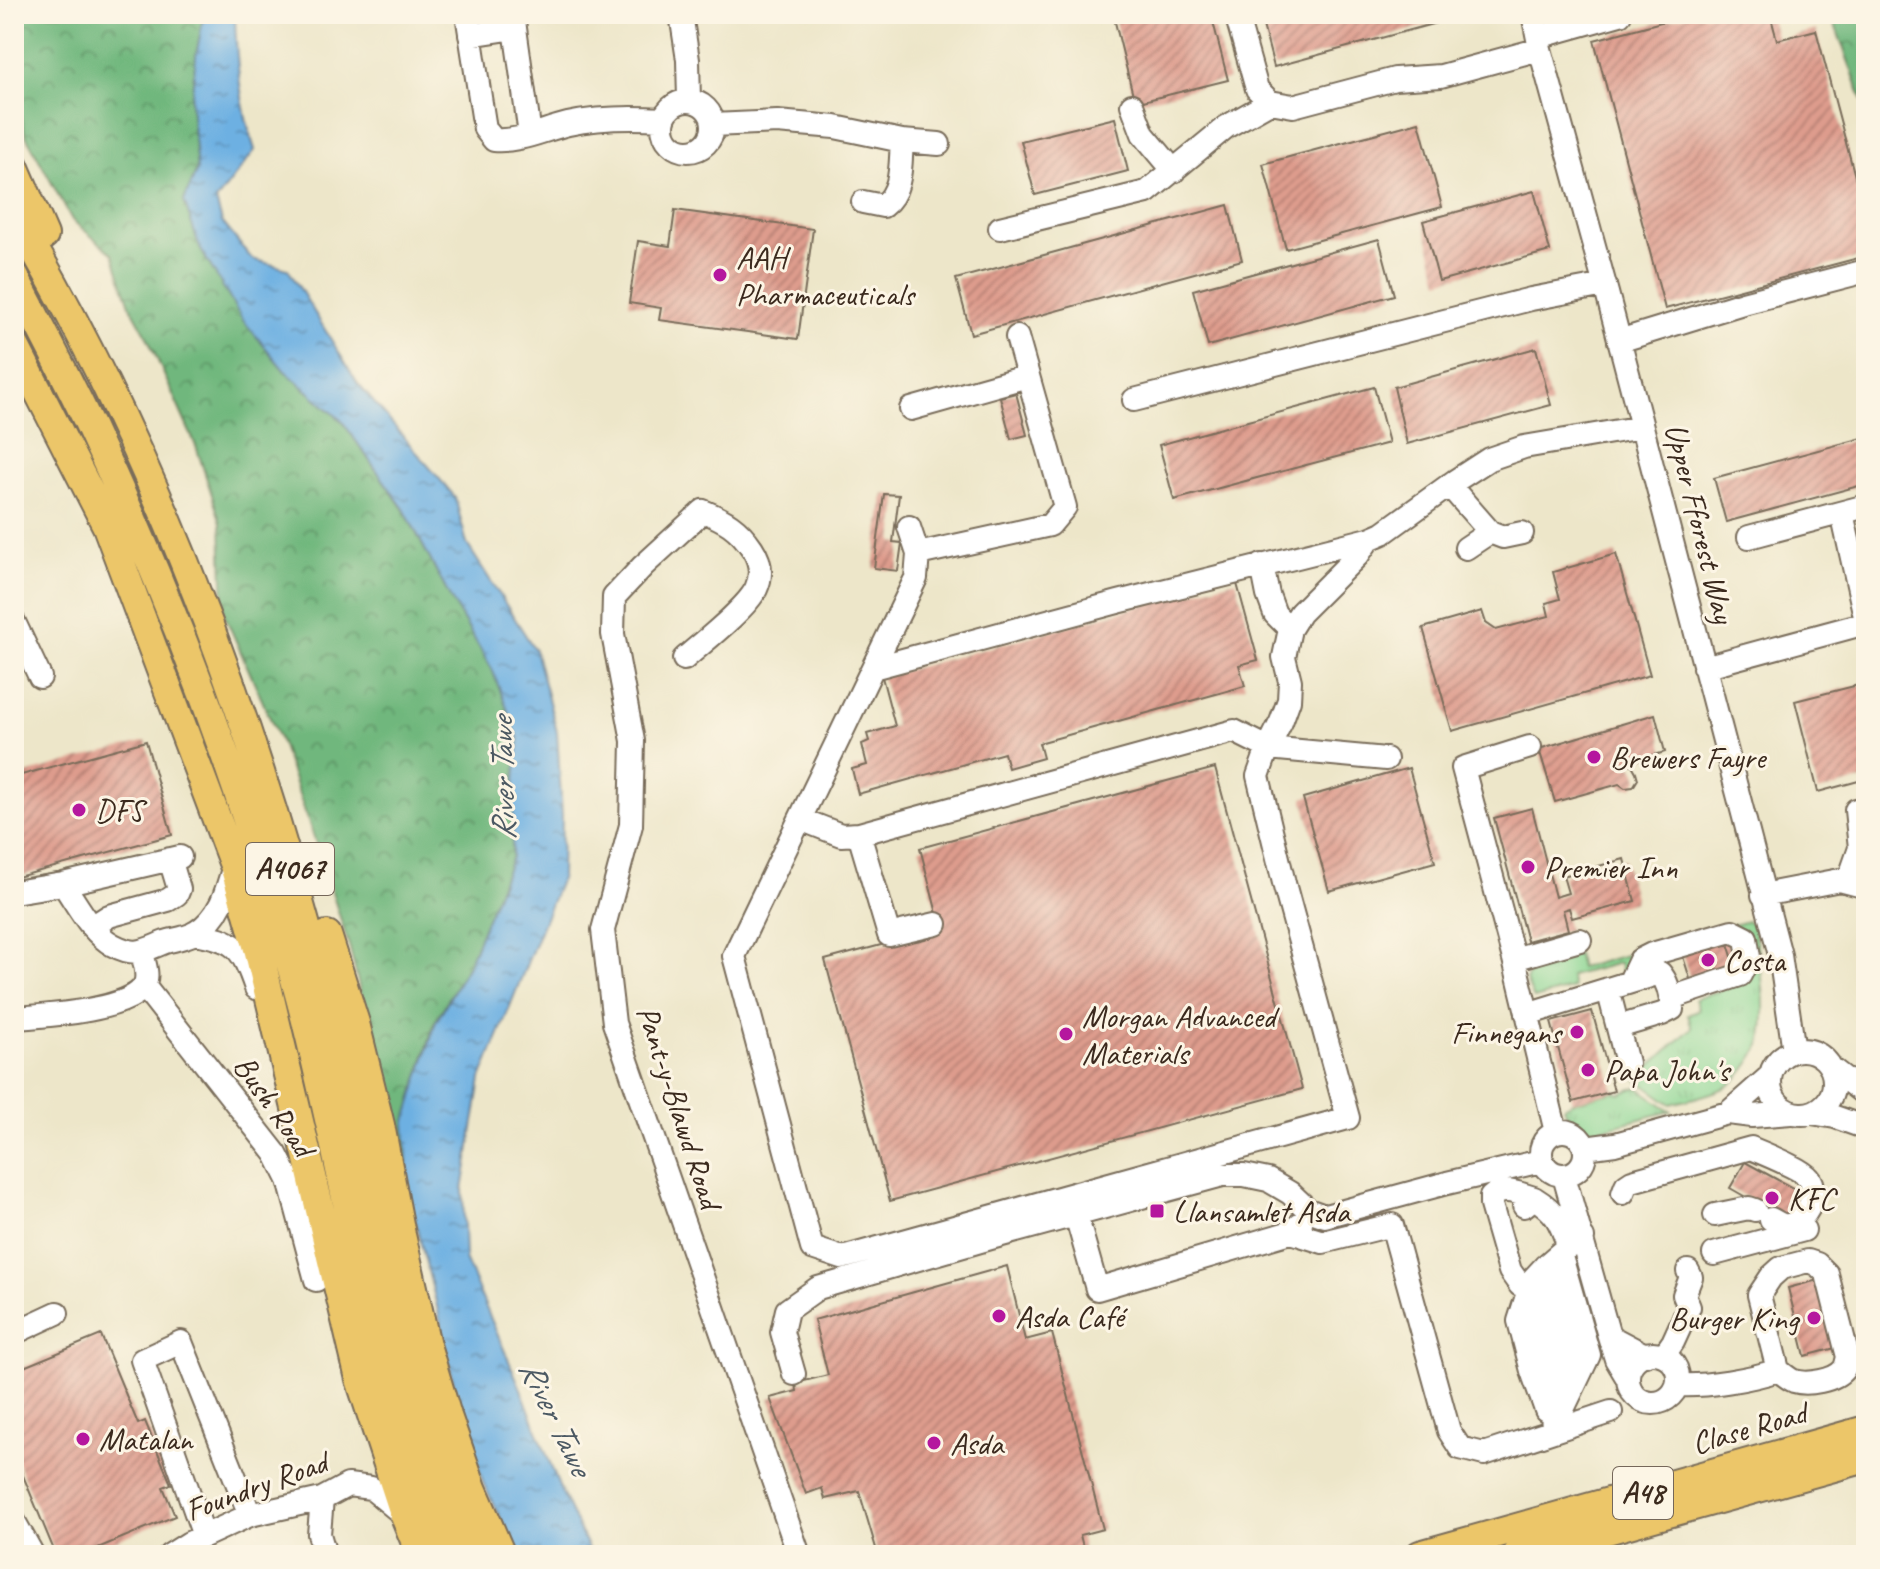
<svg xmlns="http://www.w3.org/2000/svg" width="1880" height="1569" viewBox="0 0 1880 1569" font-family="Caveat,sans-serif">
<defs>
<pattern id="grass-tufts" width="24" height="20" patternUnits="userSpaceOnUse" patternTransform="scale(2)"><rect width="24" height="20" fill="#8bd693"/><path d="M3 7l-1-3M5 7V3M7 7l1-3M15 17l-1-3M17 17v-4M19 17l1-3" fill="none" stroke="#79b87e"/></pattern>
<pattern id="forest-crowns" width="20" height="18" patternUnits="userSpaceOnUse" patternTransform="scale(2)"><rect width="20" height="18" fill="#70b77d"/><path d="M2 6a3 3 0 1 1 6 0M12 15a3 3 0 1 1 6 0" fill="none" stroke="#5d9566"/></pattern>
<pattern id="water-ripples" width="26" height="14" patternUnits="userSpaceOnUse" patternTransform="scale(2)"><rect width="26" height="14" fill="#6db0e2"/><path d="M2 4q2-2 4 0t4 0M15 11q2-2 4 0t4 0" fill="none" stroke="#5b8fb7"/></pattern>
<pattern id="building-hatch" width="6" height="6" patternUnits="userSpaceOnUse" patternTransform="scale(2)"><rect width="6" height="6" fill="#de9c8d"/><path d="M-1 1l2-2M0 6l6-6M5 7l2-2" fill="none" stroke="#b57f73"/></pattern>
</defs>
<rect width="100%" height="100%" fill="#fcf5e5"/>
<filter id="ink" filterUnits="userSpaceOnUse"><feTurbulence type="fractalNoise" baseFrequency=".0125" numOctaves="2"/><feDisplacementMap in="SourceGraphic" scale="16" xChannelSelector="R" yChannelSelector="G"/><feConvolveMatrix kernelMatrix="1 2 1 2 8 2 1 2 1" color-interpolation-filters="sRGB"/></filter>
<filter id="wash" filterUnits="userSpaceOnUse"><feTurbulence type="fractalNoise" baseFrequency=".006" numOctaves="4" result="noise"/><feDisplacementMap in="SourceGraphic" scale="32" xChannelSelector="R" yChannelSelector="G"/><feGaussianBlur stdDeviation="1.8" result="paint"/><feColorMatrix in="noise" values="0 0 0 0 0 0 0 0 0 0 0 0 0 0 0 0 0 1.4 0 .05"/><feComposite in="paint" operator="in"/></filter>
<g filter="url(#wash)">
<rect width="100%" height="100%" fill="#ede6c9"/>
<path fill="url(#grass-tufts)" stroke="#638058" stroke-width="2" d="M1747,921L1753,925C1760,961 1768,1001 1762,1038C1760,1051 1742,1076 1731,1084C1720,1093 1686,1100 1671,1104L1636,1079L1692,1028L1688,1015L1699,1010L1695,999L1730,987L1748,932L1622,973L1619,963L1570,976L1573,988L1534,999L1526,981L1529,974L1576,953L1580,968Z
M1637,1087L1671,1111L1589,1132C1578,1127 1567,1119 1564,1107L1573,1102L1614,1091L1620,1094Z"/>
<path fill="url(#forest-crowns)" stroke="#56704e" stroke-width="2" d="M14,14H204L196,56L191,102L197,170L184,201L200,248L242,319L284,370L342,421L404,510L451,599L492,669L519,740L513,800L512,857L468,965L434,1024L405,1124L409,1197L350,949L321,858L281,743L224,614L221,523L196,446L145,332L130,305L113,254L72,220L25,134L14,80Z
M1831,14H1866V109Z"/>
<path fill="url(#water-ripples)" stroke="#546d80" stroke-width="2" d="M204,14H235C236,60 240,106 255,150L216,201L222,222L252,259L288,269L358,384L455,497L467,544L535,650L557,732L562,815L561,878L481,1079L463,1190L465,1259L521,1389L560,1489L591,1555H519L484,1485L459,1409L436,1302L409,1197L405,1124L435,1024L468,965L512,857L513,800L519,740L492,669L451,599L404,509L342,421L284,370L242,319L200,248L184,201L197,170L191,102L196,56Z"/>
<g id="blocks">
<path fill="url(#building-hatch)" d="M1131,14H1211L1228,80L1135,103L1114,18Z
M1260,14H1466V15L1274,67Z
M1691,14H1770L1777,40L1816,30L1866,218V256L1665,309L1594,40Z
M1115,118L1128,171L1035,195L1021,141Z
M1419,122L1442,207L1286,249L1263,164Z
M1534,191L1550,251L1439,281L1423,221Z
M1228,205L1242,260L971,334L956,279Z
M675,210L813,229L798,339L659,320L661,308L629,303L638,241L670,246Z
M1379,239L1394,295L1208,346L1193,290Z
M1536,348L1551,405L1407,444L1394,387Z
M1374,387L1389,443L1174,500L1159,445Z
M1016,393L1027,435L1011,439L1000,397Z
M1866,437V484L1726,522L1714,478Z
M884,494L899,495L893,542L902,543L898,571L874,568Z
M1616,554L1650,675L1452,731L1423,628L1482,611L1486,623L1496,630L1549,616L1546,603L1560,599L1553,572Z
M1236,580L1258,660L1239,665L1245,686L1039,743L1043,758L1008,768L1004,753L858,794L852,769L867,765L862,744L869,741L867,734L895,726L882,677Z
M1866,683V779L1818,792L1795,701Z
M1655,714L1665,752L1627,763L1632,765L1636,772L1638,779L1633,787L1625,788L1619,784L1555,802L1539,749Z
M146,741L172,835L14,878V777Z
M1215,768L1302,1089L890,1201L825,960L941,929L920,848Z
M1409,768L1435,862L1329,891L1303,798Z
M1532,808L1555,897L1568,893L1563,876L1624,859L1635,901L1572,918L1569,908L1563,910L1568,930L1527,941L1494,818Z
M1725,934L1736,969L1691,982L1680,947Z
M1592,1011L1614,1091L1573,1102L1551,1022Z
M1745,1162L1800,1192L1785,1220L1767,1225L1751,1216L1758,1204L1730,1188Z
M1007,1266L1025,1340L1052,1333L1103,1529L1080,1535L1085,1555H878L859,1491L825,1499L822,1488L806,1494L770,1398L797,1391L796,1383L828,1375L814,1320Z
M1822,1279L1839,1347L1805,1356L1788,1288Z
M101,1335L138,1424L145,1421L171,1484L163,1487L175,1516L81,1555H56L14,1454V1371Z"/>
</g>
</g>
<g filter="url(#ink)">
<use href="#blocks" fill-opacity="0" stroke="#796c5a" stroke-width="2"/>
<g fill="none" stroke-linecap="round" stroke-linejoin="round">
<defs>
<path id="minor" d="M467,14L485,129L494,140C520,142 543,130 568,124C599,117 632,117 664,119
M513,14L530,135
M681,14L688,60L689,100
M1236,14L1257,89L1270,102L1293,106L1395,79L1441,76L1540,49
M1533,14L1540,49L1607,293L1780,955L1794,1051
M470,35L515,28
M1538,37L1620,14
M663 126a25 25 0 1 1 50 0a25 25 0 1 1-50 0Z
M1132,105L1143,134L1174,171
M713,125L777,122L835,127L902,141L939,144
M863,202L883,206C903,191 900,164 902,141
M1000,228L1147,192L1226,127L1270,102
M1619,341L1743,303L1866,271
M1134,400L1531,299L1605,285
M911,409L1028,376
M1449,485L1490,532
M1842,513L1866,621
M909,527L918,554L916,578L734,956L812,1248L842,1258L1348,1118L1285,887L1258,776L1268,748L1281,722L1289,700L1290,681L1284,657L1290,629L1300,613L1358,555L1369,539L1383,533L1455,481L1489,459L1524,447L1642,427
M1749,537L1866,506
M1466,548L1490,532L1503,537L1522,533
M918,554L1050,525L1065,507L1017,337
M1262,565L1268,595L1275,614L1290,629
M14,622L40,677
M684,659C702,643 746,609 756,589C763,574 760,560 752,548C738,527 725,520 703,511L643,566L614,597L613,634L633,741L631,825L603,930L614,1023L799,1555
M1704,667L1866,623
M873,668L1118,602L1369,539
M1530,747L1463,768L1514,959L1556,1132
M800,819L841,835L859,834L1234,731L1268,748L1386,759
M859,834L889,935L936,924
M1848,882L1860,848L1856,810L1866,808
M63,884C77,904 91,933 113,945C136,957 143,951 165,942C175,939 186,938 195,933C220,918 227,891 234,865
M14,892L63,884L180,857
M1763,895L1840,880L1859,885H1866
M92,927L109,916L168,900L177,894L179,889L170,859
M194,933C237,940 242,948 256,988
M1514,959L1580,940
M1630,981L1640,960L1652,954L1732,931L1746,938L1749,957L1740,975L1671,998
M144,986L276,1154L289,1180L316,1280
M1608,989L1627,1063
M1527,1014L1660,973C1668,982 1671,997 1672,1009L1662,1014L1618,1027
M14,1018C42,1016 133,1011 145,984C149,974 144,962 142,953
M1770 1082a32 32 0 1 1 64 0a32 32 0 1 1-64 0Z
M1831,1068L1866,1095
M1728,1113L1770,1076
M1812,1113L1835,1117L1866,1128
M1541 1153a22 22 0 1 1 44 0a22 22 0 1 1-44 0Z
M1585,1148L1615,1144L1728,1113L1752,1116L1791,1113
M1564,1176L1609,1336
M1623,1193L1626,1185L1632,1181L1751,1148C1764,1154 1801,1168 1809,1178C1822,1192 1803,1229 1783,1225C1779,1224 1775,1221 1771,1219
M1534,1198C1519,1194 1503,1185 1491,1197V1205L1510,1271L1520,1285L1530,1287L1550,1365L1553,1431
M1524,1206L1534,1198C1557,1212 1560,1222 1569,1247
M1076,1215L1097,1289L1291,1232L1301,1223
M1715,1215L1749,1208L1755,1210
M1291,1232L1323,1242L1392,1225L1449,1431L1460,1448L1484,1454L1611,1412
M1714,1254L1804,1230
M1545,1266L1570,1362L1564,1387
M14,1333L57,1313
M1628 1378a25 25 0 1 1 50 0a25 25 0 1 1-50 0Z
M1664,1355L1673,1342L1689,1307L1684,1295L1691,1277L1688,1271
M794,1374L782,1332L787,1310L818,1288L991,1238L1223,1175H1244L1268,1180L1290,1193L1308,1210L1325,1216L1447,1183L1541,1161
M1628,1379L1616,1359L1609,1336L1645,1355
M1677,1385C1705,1387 1752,1379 1778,1370L1759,1295L1771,1277L1781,1268L1808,1261L1817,1264L1827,1274L1848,1357C1847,1360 1846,1367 1844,1369C1835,1381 1807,1385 1794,1381C1789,1379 1783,1374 1778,1370
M1546,1410L1532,1371L1519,1321L1532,1280L1545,1266L1567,1247L1583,1238
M1555,1426L1589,1355L1560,1253
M322,1499L319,1534L325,1555
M14,1521L33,1555
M204,1536L142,1360L181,1342L250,1515
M170,1555L189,1543L250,1515L322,1499L348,1485L371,1488L405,1516"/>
<path id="major" d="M14,166L44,235
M14,214C155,452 252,715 321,983C358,1123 381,1268 422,1408C437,1458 456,1507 477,1555
M14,276C40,327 67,377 91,428C176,609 246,797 298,990C349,1178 370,1377 451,1555
M14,344L113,538
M105,521L234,865L259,952L360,1379L405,1516L421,1555
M327,935L355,1023L380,1125L401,1235L426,1345L447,1416L472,1488L501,1555
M1420,1555L1866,1430
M1517,1555L1866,1458"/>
</defs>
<use href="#minor" stroke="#796c5a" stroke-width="26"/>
<use href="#major" stroke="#796c5a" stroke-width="32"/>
<use href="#minor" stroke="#fff" stroke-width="22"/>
<use href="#major" stroke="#ecc669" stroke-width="28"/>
</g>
</g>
<g fill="#b5179e" stroke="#fcf5e5" stroke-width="3">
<circle cx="720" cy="275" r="8"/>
<circle cx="1594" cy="757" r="8"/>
<circle cx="79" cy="810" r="8"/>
<circle cx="1528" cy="867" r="8"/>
<circle cx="1708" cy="960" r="8"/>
<circle cx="1577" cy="1032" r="8"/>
<circle cx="1066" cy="1034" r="8"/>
<circle cx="1588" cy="1070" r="8"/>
<circle cx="1772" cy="1198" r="8"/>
<rect x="1149" y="1203" width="16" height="16" rx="4"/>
<circle cx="999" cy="1316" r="8"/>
<circle cx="1814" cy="1318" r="8"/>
<circle cx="83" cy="1439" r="8"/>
<circle cx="934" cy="1443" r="8"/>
</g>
<g text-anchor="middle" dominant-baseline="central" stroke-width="6" stroke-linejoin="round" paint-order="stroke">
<g fill="#fcf5e5" stroke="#75675a" stroke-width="2">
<rect x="246" y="843" width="88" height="52" rx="6"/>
<rect x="1613" y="1467" width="60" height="52" rx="6"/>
</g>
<g font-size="30" font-weight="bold" fill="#3b2a1e">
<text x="290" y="869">A4067</text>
<text x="1643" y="1493">A48</text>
</g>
<g font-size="32" fill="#3b2a1e" stroke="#fcf5e5" text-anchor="start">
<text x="736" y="257">AAH<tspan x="736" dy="37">Pharmaceuticals</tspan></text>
<text x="1610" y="757">Brewers Fayre</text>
<text x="95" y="810">DFS</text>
<text x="1544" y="867">Premier Inn</text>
<text x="1724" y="960">Costa</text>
<text x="1082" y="1016">Morgan Advanced<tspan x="1082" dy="37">Materials</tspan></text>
<text x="1561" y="1032" text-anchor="end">Finnegans</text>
<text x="1604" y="1070">Papa John's</text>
<text x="1788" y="1198">KFC</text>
<text x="1173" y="1211">Llansamlet Asda</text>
<text x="1015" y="1316">Asda Café</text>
<text x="1798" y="1318" text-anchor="end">Burger King</text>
<text x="99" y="1439">Matalan</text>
<text x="950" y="1443">Asda</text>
</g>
<g font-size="32" fill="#3b2a1e" stroke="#fcf5e5">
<text transform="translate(1700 523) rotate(76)">Upper Fforest Way</text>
<text transform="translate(274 1106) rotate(55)">Bush Road</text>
<text transform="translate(679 1107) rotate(72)">Pant-y-Blawd Road</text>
<text transform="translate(1749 1428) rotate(-16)">Clase Road</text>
<text transform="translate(256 1486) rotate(-20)">Foundry Road</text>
</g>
<g font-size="34" font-style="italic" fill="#4c5963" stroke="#fcf5e5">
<text transform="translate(502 779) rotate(-91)">River Tawe</text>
<text transform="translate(556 1417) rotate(64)">River Tawe</text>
</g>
</g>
<rect width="1880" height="1569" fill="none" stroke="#fcf5e5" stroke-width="48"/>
</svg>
